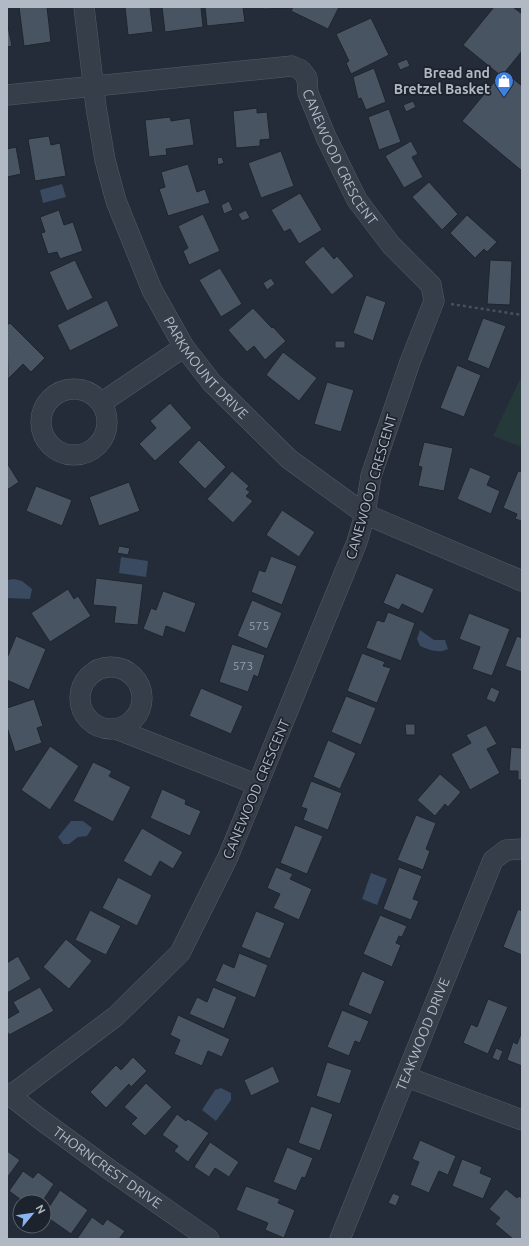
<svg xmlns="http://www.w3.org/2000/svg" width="529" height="1246" viewBox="0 0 529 1246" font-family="Ubuntu,sans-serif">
<rect width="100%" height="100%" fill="#232c38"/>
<path fill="#26393a" d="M522,375V447L493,436Z"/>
<path fill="#394a61" d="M62,184L66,197L43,203L40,190Z
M121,557L148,561L146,577L119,573Z
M14,579L22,581L32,589L30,599L7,598V580Z
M420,630L434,640H445L448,649C438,654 430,650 420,646L417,639Z
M71,821H83L92,828L87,836L78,837L69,844H63L58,837Z
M371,873L387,879L377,905L362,899Z
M221,1088L231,1093V1100L216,1121L202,1110L215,1090Z"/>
<path fill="#495462" stroke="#1e252f" d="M19,7H47L51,42L24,46Z
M125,7H150L153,32L128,35Z
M162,7H201L203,27L165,32Z
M205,7H243L245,22L207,26Z
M264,7H287V8L264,9Z
M293,7H339L328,29L291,11Z
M494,7H513L522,14V51L505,72L522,86V171L462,121L500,75L463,45Z
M371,18L389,55L351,74L346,63L349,61L336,34Z
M7,22L12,46L7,47Z
M407,59L410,66L400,70L397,63Z
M374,68L386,102L366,110L361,98L358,99L353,77Z
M413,101L416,107L406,112L403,105Z
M257,108V113L267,112L270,139L260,140V146L236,148L233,111Z
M389,109L401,142L379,150L368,117Z
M170,117L171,121L190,118L194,145L166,149L167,155L149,157L145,120Z
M49,136L51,145L60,143L66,176L35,181L28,139Z
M411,141L418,154L412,157L423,177L404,188L385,156Z
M16,147L21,174L7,177V149Z
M281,151L294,186L261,198L248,163Z
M222,157L224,163L218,165L217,158Z
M188,164L197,192L205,189L210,203L168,216L159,189L165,187L161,172Z
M429,182L458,214L442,230L412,197Z
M300,193L322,230L299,244L290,229L284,232L271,210Z
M229,201L233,210L224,214L221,205Z
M59,210L64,225L73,222L83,251L60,259L57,252L48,254L41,233L45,232L40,217Z
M246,210L250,218L242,221L238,214Z
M203,214L220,251L189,265L183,251L188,248L178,226Z
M467,215L497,242L487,252L484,249L475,258L450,233Z
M323,246L334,259L337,256L354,276L332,295L304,262Z
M75,260L93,298L67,311L49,272Z
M490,260L512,261L510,305L487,304Z
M220,268L242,304L221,317L199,280Z
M271,278L275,284L267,290L263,283Z
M366,295L386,302L373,341L353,333Z
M107,300L119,326L70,351L57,325Z
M253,308L272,328L273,327L286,341L265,360L254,346L247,352L228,330Z
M483,318L506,326L489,369L467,360Z
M10,323L45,358L31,372L23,364L8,379L7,325Z
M335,341H345V348H335Z
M283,352L317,378L299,401L266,375Z
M457,365L481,375L464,417L440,408Z
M327,382L354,390L341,432L314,424Z
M170,403L192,428L155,461L139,444L156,428L150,421Z
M199,440L226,467L205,489L178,462Z
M424,442L453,448L444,491L418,486L422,467L418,466Z
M7,463L19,482L7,490Z
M470,467L491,476L487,485L500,491L491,514L457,499Z
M232,471L249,486L246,489L250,492L246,496L253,501L233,523L207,499Z
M518,471L522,472V521L515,519L517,514L503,508Z
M129,482L140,511L99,526L89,497Z
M36,486L72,500L62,526L26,511Z
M282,510L315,532L299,557L266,535Z
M119,546L130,548L128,555L117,553Z
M271,556L297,566L282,605L251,592L259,570L265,572Z
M396,573L434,589L423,614L402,604L399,610L383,603Z
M96,578L143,584L138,625L114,623L116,607L93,605Z
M68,589L74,599L78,596L91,616L50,642L31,613Z
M163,591L196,603L185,633L166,626L163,637L143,629L151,608L156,610Z
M252,600L282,613L267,649L237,636Z
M388,612L415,623L401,661L366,648L377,620L384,622Z
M469,613L510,629L492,676L472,669L480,647L459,639Z
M16,636L46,649L29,690L7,680V658Z
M517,636L522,638V672L505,666Z
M232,644L265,655L258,677L254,675L248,692L219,682Z
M362,653L385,662L383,666L391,668L377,703L347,691Z
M491,687L500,691L495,703L486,699Z
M201,688L243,706L231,734L189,716Z
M346,696L376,708L361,745L331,732Z
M34,699L43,726L37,728L42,743L15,752L7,727V708Z
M405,724H415V735H406Z
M486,725L497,744L487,749L500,773L470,790L451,754L471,743L466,735Z
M328,740L356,753L340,789L313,777Z
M522,742V780H518V771H509L511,747L521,748Z
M50,746L79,766L50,810L21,790Z
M93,762L112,771L109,776L131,787L113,822L73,801Z
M440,774L461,792L448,807L445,804L435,816L417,800Z
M311,781L342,793L328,830L303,820L307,809L301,807Z
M162,789L186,800L185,804L201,811L190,836L150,818Z
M416,815L436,823L426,849L430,851L423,870L397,860Z
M295,825L323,836L307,874L280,863Z
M142,828L183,852L173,869L160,861L151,877L123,861Z
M276,867L293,874L290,879L312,889L299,920L273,908L280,894L267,888Z
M399,867L422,876L413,899L419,901L411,920L383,909Z
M118,877L152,895L137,926L102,908Z
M518,909L522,911V955L503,947Z
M90,910L121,926L106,955L75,940Z
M256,911L285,923L270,959L241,947Z
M380,915L407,926L402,937L399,936L396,943L401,945L392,967L363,954Z
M66,939L92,961L69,989L43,967Z
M239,953L268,965L255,998L215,981L223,963L234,968Z
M18,956L31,979L7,993V963Z
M362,971L385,981L371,1015L348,1005Z
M40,987L54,1011L9,1035L7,1031V1019L19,1012L13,1002Z
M213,987L237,997L224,1029L189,1014L197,997L207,1002Z
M488,999L508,1007L488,1054L463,1043L471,1024L477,1027Z
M342,1010L369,1021L360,1043L355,1041L349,1056L327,1047Z
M178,1015L230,1039L222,1057L208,1051L202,1066L174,1054L180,1040L170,1035Z
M522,1031V1066L507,1060L513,1042L517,1044Z
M496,1048L503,1051L499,1061L492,1058Z
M133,1057L147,1071L131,1087L129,1084L106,1108L90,1092L116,1065L121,1070Z
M327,1062L352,1070L340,1104L316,1096Z
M273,1066L280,1082L251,1096L244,1080Z
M146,1083L172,1107L145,1136L131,1124L137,1118L124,1107Z
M311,1106L333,1114L320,1151L298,1143Z
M177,1114L186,1121L188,1119L209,1133L188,1162L174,1151L178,1146L162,1135Z
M420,1140L456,1156L448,1175L439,1171L429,1193L410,1185L419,1162L412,1159Z
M210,1142L239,1162L229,1177L215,1168L209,1177L194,1167Z
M287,1147L313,1158L305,1178L302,1177L296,1191L273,1182Z
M7,1151L20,1160L7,1178Z
M462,1159L482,1167L480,1173L492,1178L483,1199L452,1186Z
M23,1171L33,1178L38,1172L54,1184L42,1202H24L9,1191Z
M246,1186L280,1199L278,1203L295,1210L284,1238L265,1230L268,1223L236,1210Z
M506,1189L517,1198L519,1196L522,1198V1239H513L495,1224L500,1218L489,1209Z
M60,1190L88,1210L71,1234L44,1215Z
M393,1193L400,1196L396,1206L388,1203Z
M92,1217L103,1225L107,1219L125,1231L119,1239H77Z"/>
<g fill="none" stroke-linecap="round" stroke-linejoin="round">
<defs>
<g id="minor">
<path id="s1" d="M84,7L96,107L105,160L116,201L152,290L184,347L212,383L289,459L365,514L522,581"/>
<path id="s2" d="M7,95L292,66L301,70L307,78L308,93L326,137L357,200L391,245L431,285L434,301L410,362L371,476L365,514L357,542L228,857L180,953L116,1016L10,1096"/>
<circle cx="74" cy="422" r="33"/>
<path d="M101,403L184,347"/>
<circle cx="111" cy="698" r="31"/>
<path d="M116,729L258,785"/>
<path d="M407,1077L522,1120"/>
<path id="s3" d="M7,1093L40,1119L110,1170L209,1239"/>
<path id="s4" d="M340,1239L493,860L506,850L522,849"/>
</g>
</defs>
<use href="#minor" stroke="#545c66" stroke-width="21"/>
<path stroke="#425457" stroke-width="2.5" stroke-dasharray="3 3" stroke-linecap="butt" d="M451,304L522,315"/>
<use href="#minor" stroke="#363e49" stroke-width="20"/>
</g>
<defs>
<symbol id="shop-pin" viewBox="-11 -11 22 30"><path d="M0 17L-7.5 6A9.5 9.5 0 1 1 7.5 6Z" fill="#3f7fe0" stroke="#1c232d"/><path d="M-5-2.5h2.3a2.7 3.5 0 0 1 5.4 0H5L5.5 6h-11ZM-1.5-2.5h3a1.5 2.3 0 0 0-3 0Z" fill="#fff"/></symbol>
</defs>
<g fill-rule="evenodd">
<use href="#shop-pin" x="493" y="70" width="22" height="30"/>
</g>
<g text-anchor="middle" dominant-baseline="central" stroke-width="3.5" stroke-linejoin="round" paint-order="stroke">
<g font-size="12" fill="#97a0ac">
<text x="259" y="625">575</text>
<text x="243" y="665">573</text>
</g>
<g font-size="14" font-weight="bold" fill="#b1b9c5" stroke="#1c232d" text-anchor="end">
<text x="490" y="73">Bread and<tspan x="490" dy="16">Bretzel Basket</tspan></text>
</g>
<g font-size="14" fill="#b1b9c5" stroke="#1c232d">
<text stroke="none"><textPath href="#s2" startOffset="393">CANEWOOD CRESCENT</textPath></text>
<text stroke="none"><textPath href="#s1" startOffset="388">PARKMOUNT DRIVE</textPath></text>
<text transform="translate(371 487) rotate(-74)">CANEWOOD CRESCENT</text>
<text transform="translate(256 789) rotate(-67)">CANEWOOD CRESCENT</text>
<text stroke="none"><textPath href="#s4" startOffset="221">TEAKWOOD DRIVE</textPath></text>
<text stroke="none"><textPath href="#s3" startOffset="125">THORNCREST DRIVE</textPath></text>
</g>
</g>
<rect width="529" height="1246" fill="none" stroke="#b1b9c5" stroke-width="16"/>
<g transform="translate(32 1214) rotate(61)"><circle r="19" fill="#1c232d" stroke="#585f6a"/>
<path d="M0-3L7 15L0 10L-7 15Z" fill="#8ab4f1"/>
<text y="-6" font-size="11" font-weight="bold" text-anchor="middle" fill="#b1b9c5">N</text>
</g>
</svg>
